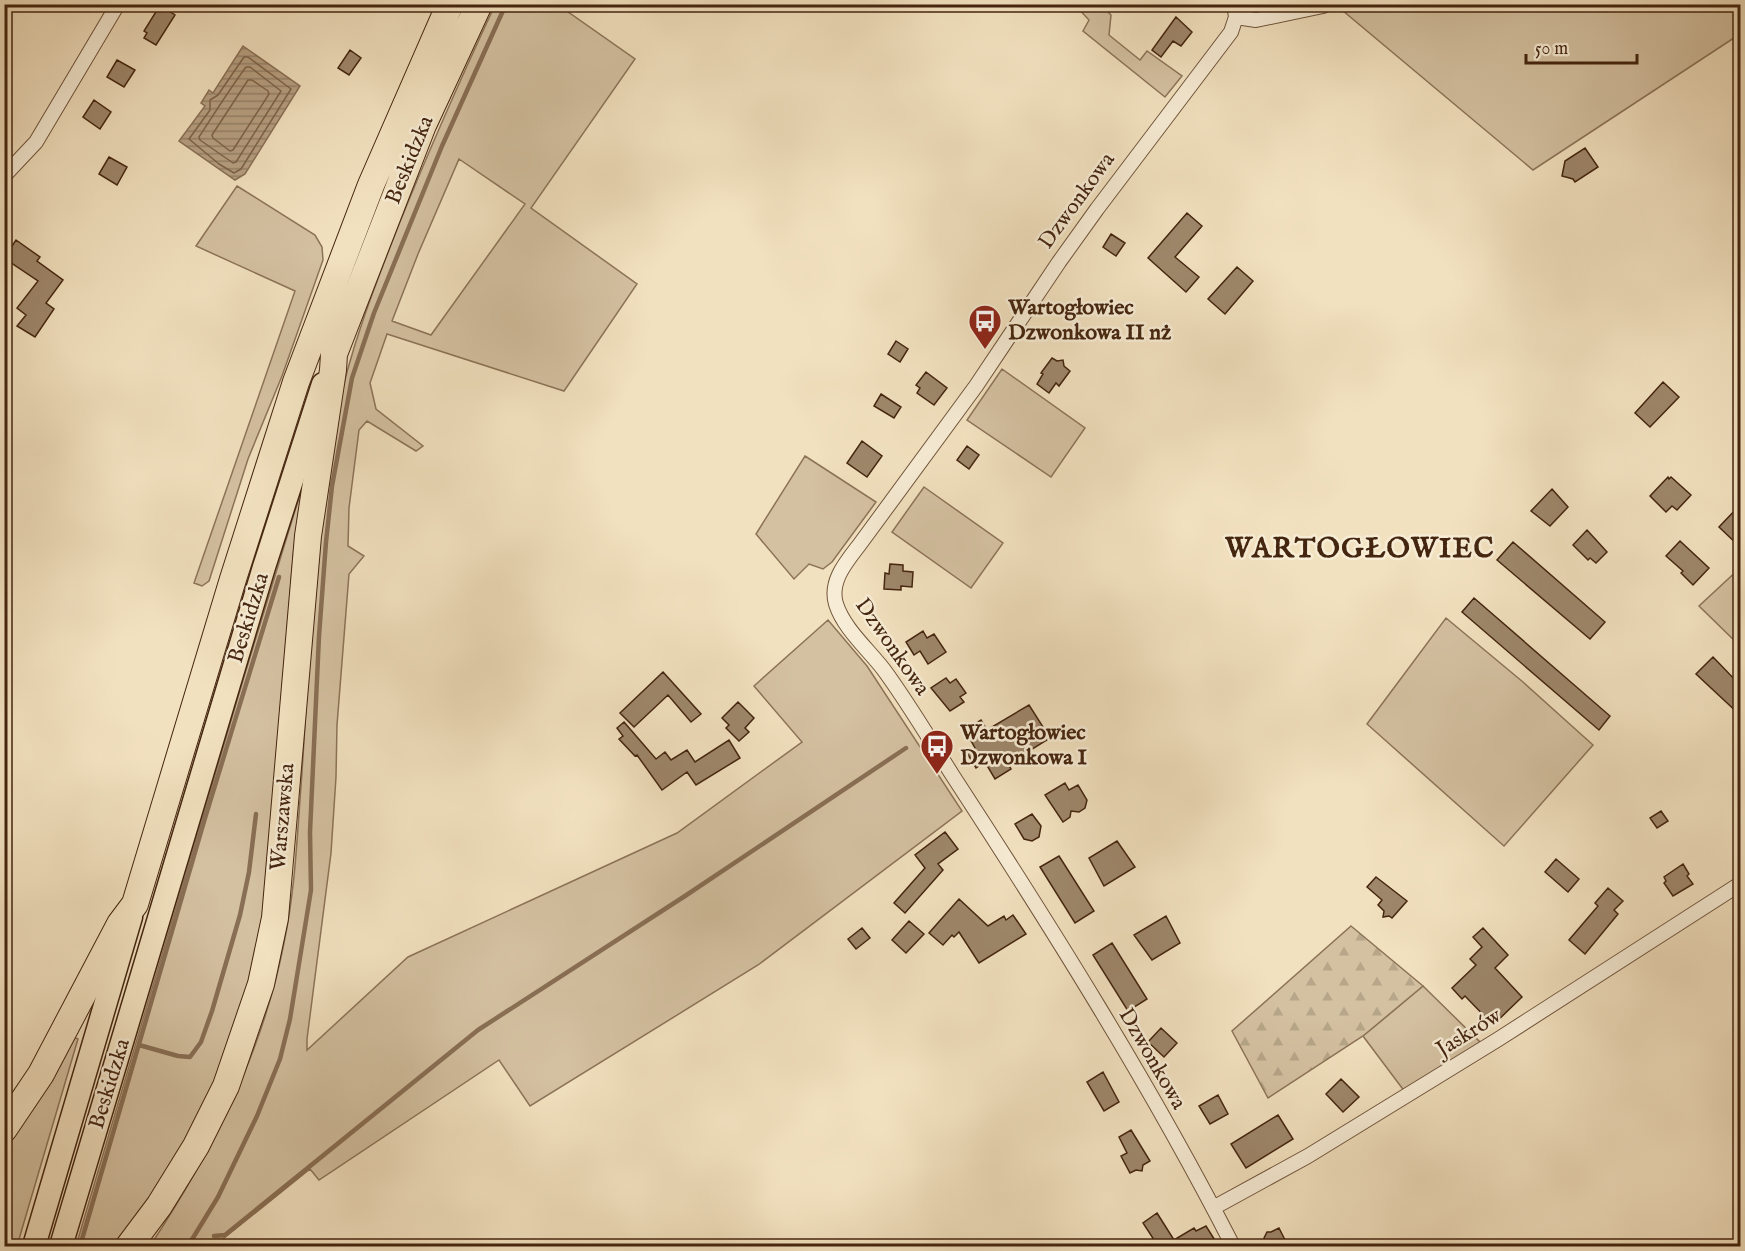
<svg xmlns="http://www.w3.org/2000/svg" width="1745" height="1251" viewBox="0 0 1745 1251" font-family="'IM FELL English',serif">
<defs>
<pattern id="forest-firs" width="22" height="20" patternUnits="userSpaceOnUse" patternTransform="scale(1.5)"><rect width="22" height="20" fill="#d4c1a1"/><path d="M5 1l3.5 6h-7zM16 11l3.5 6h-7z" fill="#b7a689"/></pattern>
<pattern id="water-rules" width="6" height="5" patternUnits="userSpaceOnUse" patternTransform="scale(1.5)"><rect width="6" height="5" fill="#b7a183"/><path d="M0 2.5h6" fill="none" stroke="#96836a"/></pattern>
</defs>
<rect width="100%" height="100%" fill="#f2e1bf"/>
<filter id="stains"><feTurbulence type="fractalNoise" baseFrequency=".00333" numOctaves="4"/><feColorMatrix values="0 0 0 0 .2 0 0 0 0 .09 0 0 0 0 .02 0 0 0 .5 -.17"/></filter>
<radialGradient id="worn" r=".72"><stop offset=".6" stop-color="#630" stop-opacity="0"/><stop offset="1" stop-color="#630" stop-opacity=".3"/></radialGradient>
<path fill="#d4c1a1" stroke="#8c7358" stroke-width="1.5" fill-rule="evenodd" d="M495,5H566L564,9L635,59L531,208L637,284L564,391L387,334L370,383L376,409L423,446L416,451L367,421L359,430L349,508L348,546L364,556L349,574L337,725L336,777L331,853L307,1039V1050L408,957L677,833L802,742L754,686L828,620L867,666L962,811L758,965L530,1106L499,1060L319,1180L310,1169L214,1246H150C212,1152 262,1055 284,943C295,891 297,838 301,786C310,662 312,536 337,414C350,349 374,288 398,227C428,152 461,78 495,5ZM459,159L525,204L431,335L392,321L418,254Z
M1075,5H1101L1111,15L1109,35L1140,60L1147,51L1182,76L1165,97L1083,31L1089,20Z
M1336,5H1740V34L1533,170Z
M237,186L315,235L322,247L323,260L282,376L248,459L209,581L202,586L194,583L295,291L196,246Z
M1002,369L1085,428L1051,477L967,420Z
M805,456L876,502L832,562L823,569L809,564L794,579L756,534Z
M924,487L1003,543L971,588L892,532Z
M301,491H304L305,511L294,547L262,928L243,1003L222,1065L199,1115L174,1161L139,1213L114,1246H76L244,677Z
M1740,568V646L1699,606Z
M1446,618L1523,682L1593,745L1504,846L1367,724Z
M1423,986L1481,1043L1405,1092L1363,1036Z
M73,1037L78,1039L17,1246H5L4,1142L27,1113Z"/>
<path fill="url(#forest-firs)" stroke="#8c7358" stroke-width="1.5" d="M1351,926L1423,986L1363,1036L1268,1098L1232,1031Z"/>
<path fill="url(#water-rules)" stroke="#896f55" stroke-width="1.5" d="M243,46L300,86L245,174L235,180L179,141L205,106L201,103L209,90L213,93Z"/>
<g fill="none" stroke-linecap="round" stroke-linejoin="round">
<path stroke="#7e6349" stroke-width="1.5" d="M244,57H248L291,89L241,169L234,173L219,164L189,139L210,110V100L218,95Z
M246,67H250L281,91L236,162L233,163L200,140L199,137C214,114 229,90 246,67Z
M248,80H252L268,91L269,94L233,150L230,151L213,138L212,135Z"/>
<path stroke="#896f55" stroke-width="4.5" d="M139,1045L178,1056L190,1057L201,1042L212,1011L240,915L249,872L256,814
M214,1236L225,1235L478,1030L685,896L906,748
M80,1246L205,818L279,577
M188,1246L218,1197L257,1116L280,1059L290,1019L311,890L310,832L319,636L326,542L332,486L352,378L374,313L442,146L506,4"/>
</g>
<path fill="#9e876b" stroke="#44250f" stroke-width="1.5" d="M163,7L175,15L156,45L144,38L147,33L144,31L157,10L160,12Z
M1176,17L1192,32L1181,46L1173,41L1161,57L1152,50Z
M350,50L361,58L349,75L338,68Z
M117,60L135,70L124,87L107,77Z
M94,100L111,112L100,129L83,117Z
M1585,148L1598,167L1575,182L1573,179L1562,176L1565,161Z
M109,157L127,167L117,185L99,174Z
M1187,213L1202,226L1175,257L1199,277L1186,292L1148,258Z
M1111,234L1125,243L1116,256L1103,247Z
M16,240L40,257L37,261L63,280L46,303L54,309L35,337L17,326L26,315L17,308L38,281L4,258Z
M1237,267L1253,281L1225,314L1208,299Z
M896,341L908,349L900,362L888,354Z
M1052,358L1057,361L1063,360L1064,366L1070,371L1059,386L1056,383L1049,393L1037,384L1043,374L1041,373Z
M926,372L947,388L934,405L917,393L920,388L916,385Z
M1663,382L1679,397L1650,427L1635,413Z
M881,394L901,407L894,418L874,406Z
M862,441L882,456L867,477L847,463Z
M967,446L979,455L969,469L957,460Z
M1668,477L1669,479L1671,477L1691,495L1677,510L1672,506L1666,512L1650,496Z
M1552,489L1568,507L1550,526L1531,511Z
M1740,505V547L1719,527Z
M1587,530L1607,552L1596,563L1590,558L1588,560L1573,545Z
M1680,541L1709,568L1693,585L1681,573L1683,571L1666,556Z
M1513,542L1605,622L1590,639L1497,560Z
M890,564L903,565V571L913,572L912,587L901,586V590L884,589L885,573L889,574Z
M1474,598L1610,716L1599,730L1462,612Z
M923,631L927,638L934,634L946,652L928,664L920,651L914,655L906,642Z
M1713,657L1740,685V715L1696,674Z
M663,672L701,714L691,722L668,695L634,727L620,713Z
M946,678L950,683L956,679L966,693L960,697L964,702L950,711L931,688Z
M738,702L754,718L745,728L749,732L739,741L726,728L729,725L722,718Z
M1029,705L1050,738L1008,764L1011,769L995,779L985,762L976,768L967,753L975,748L965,730L981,720L987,730Z
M624,722L656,759L665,752L671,760L687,750L695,762L729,740L740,758L696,785L687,772L662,790L637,755L635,756L619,739L623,736L617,728Z
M1065,783L1069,790L1078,785L1087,800L1085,808L1079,812L1071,811L1070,817L1063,822L1045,795Z
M1661,811L1668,821L1657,828L1650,818Z
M1032,814L1041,826L1039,837L1032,841L1024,839L1015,824Z
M945,832L958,849L938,864L943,870L905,913L894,903L925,868L915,855Z
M1117,841L1135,867L1104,886L1089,858Z
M1059,856L1094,911L1075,923L1040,867Z
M1556,859L1579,879L1568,892L1545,872Z
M1683,864L1689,874L1687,876L1693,884L1673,896L1664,883L1666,881L1664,877Z
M1376,877L1407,901L1392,918L1389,916L1383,917L1384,911L1378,905L1382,900L1367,887Z
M1608,888L1623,901L1614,910L1618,914L1585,954L1569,940L1598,906L1595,903Z
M959,899L988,926L1004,916L1006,920L1013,915L1026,934L979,963L959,932L954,937L952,935L943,945L929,933Z
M1166,916L1180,943L1152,960L1134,935Z
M909,921L924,934L906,953L892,940Z
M862,928L870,938L856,949L848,939Z
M1483,928L1508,955L1495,968L1522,997L1493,1025L1465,996L1462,999L1452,988L1476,965L1470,959L1482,947L1473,937Z
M1112,943L1147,999L1128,1011L1093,955Z
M1161,1028L1177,1043L1164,1057L1148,1042Z
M1103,1072L1119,1102L1104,1111L1087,1082Z
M1341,1079L1359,1097L1343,1112L1326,1094Z
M1218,1095L1228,1114L1210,1124L1199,1106Z
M1278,1115L1293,1139L1246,1168L1231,1144Z
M1131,1130L1150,1161L1143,1165L1142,1171L1136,1170L1130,1173L1121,1156L1127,1153L1119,1137Z
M1157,1213L1174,1240L1194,1228L1196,1231L1206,1226L1216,1242L1208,1246H1158L1143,1223Z
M1279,1228L1288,1246H1268L1264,1238L1267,1232H1271Z"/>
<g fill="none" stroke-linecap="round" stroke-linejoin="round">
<defs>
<path id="street" d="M1236,17L1256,20L1323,6
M4,176L36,142L118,4
M1213,1208L1308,1156L1497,1040L1740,884
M1233,1246C1150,1084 1052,928 953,776C930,740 909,704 884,670C868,649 844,629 836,604C829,581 847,561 860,544L976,386L1059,262L1097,209L1231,32L1236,17L1234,4"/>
<path id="primary" d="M34,1246L131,917
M61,1246L264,567L323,384"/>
<path id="highway" d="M4,1129L41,1074L120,924L135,904L233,579L296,382L371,185L450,4
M129,1246L159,1206L196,1146L226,1086L261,984L275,918L308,536L333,370L334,354L423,125L479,4"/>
</defs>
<use href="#street" stroke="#70543b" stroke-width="16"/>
<use href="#primary" stroke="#44250f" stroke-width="25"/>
<use href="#highway" stroke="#44250f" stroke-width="28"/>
<use href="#street" stroke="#f7ecd5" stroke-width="14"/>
<use href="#primary" stroke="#f2e1bf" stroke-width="22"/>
<use href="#highway" stroke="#f2e1bf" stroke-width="26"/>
</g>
<defs>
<symbol id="bus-pin" viewBox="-11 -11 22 30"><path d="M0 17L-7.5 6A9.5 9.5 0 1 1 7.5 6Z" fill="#8f2418" stroke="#f7ecd5"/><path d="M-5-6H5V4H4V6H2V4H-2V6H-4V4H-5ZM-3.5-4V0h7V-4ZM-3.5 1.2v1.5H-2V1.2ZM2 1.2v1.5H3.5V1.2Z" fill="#fff"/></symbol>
</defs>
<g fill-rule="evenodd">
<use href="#bus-pin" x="966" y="302" width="38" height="52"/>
<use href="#bus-pin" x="918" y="727" width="38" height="52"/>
</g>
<g text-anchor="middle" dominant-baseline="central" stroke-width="5" stroke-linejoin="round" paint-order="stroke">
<g font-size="22" fill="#44250f" stroke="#f7ecd5">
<text transform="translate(410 160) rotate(-68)">Beskidzka</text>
<text transform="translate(1077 201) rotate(-54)">Dzwonkowa</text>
<text transform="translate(249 618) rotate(-73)">Beskidzka</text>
<text transform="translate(892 647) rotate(55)">Dzwonkowa</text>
<text transform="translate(283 817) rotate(-85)">Warszawska</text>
<text transform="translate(1469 1033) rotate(-32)">Jaskrów</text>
<text transform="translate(1152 1059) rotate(60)">Dzwonkowa</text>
<text transform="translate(110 1084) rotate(-73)">Beskidzka</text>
</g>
<g font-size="22" font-weight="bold" fill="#44250f" stroke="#f7ecd5" text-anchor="start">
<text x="1008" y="308">Wartogłowiec<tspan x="1008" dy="25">Dzwonkowa II nż</tspan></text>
<text x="960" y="733">Wartogłowiec<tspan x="960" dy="25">Dzwonkowa I</tspan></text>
</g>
<g font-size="28" font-weight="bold" letter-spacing="1.5" fill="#44250f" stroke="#f7ecd5">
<text x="1360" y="549">WARTOGŁOWIEC</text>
</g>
</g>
<rect width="1745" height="1251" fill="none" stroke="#f2e1bf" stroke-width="24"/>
<rect x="6" y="6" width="1733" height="1239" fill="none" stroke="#44250f" stroke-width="3"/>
<rect x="12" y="12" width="1721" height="1227" fill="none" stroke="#44250f" stroke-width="1.5"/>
<path d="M1526 54v9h111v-9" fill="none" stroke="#44250f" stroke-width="3"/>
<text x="1535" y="54" font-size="18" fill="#44250f" stroke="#f7ecd5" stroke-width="4.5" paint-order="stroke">50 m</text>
<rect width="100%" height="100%" filter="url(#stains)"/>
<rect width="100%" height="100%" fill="url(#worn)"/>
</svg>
